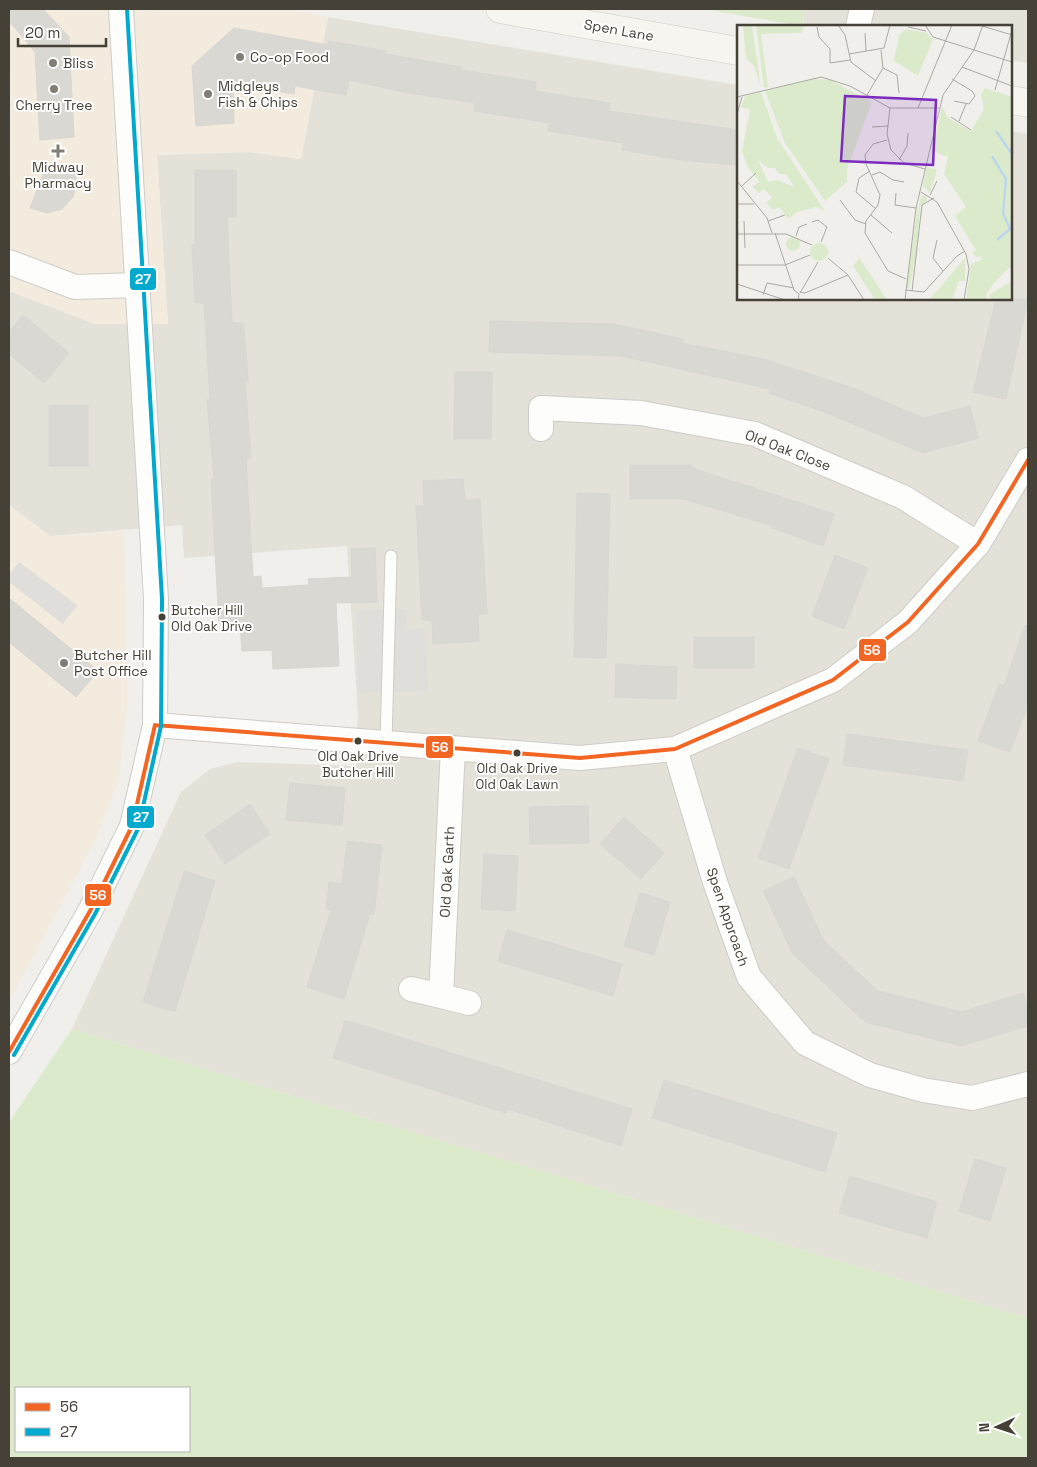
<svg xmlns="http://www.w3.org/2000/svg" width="1037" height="1467" viewBox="0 0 1037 1467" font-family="'Space Grotesk',sans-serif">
<rect width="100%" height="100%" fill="#f0efeb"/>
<path fill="#e4e1d8" d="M805,9H1028V63L1011,60V26H803Z
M328,17L738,85V299H1011V131L1028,134V1318L72,1029L181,792L210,769L237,762L356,766L358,715L347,546L184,558L182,525L50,536L9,505V291L95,324H168L157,155L248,152L301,159Z"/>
<path fill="#f2ebde" d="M9,9H143L154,12L158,9H289L328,17L301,159L248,152L157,155L168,324H95L9,291L11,103Z
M9,505L50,536L124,531L127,703L119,778L97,837L9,1002Z"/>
<path fill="#dceacc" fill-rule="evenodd" d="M704,9H805L802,26Z
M72,1029L1028,1318V1458H9V1122ZM16,1388H189V1451H16Z"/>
<path fill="#dfdeda" d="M19,562L77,605L63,624L9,582V575Z
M406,609L407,629L426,628L428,691L358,693L356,611Z"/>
<path fill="#dad8d3" stroke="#d8d6d1" d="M9,9H43L69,37L74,137L40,140L35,52L9,21Z
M234,28L328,45L329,41L386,51L385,54L461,67V70L536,82L535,91L610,103L609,111L738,130V165L681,160L622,150L624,143L548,131L549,123L474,111L475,103L409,93L349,80L346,95L295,86L294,94L233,84L234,123L196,126L192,66Z
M45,169L76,170V184L73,197L62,209L47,213L30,208Z
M195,170H236V217H227L232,323H243L246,352L248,381H245L251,458H246L253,577L261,576L262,588L309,585L308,579L352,577L351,549L375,548L377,602L336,603L339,666L273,669L272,650L242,651L240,623L219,624L211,479H214L207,400L210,399L204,303H195L192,245H195Z
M996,299H1028L1006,399L973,392Z
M23,315L69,353L44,383L9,354V332Z
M490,321L614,324L683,339L682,343L763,359L853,388L923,418L970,406L978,438L923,453L822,411L769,393L770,389L621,356L489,352Z
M455,372H492L491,439H454Z
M49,405H88V466H49Z
M630,465H692V468L834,514L823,546L772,528L773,526L684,499H630Z
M463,479L465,500L480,499L487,614H478L479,641L433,644L432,620H422L416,506H424L423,481Z
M577,493L610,494L606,658L574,657Z
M835,555L868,568L844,629L812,616Z
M9,598L98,671L76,697L9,642Z
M1025,625L1028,626V705L1010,752L978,741L999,684L1004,686Z
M694,637H754V668H694Z
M616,664L677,667L676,699L615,697Z
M847,734L968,750L963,781L843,765Z
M798,748L829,759L789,869L758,858Z
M290,783L345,788L342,825L286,820Z
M250,804L270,834L225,864L205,835Z
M588,806L589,843L530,844L529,807Z
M624,817L664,853L641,879L600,844Z
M347,841L382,845L374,914H370L344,999L307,987L331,910L326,909L329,882L342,884Z
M484,854L518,856L515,911L481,909Z
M184,871L215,881L175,1012L143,1002Z
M794,877L824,941L878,991L961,1012L1023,993L1028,1009V1026L961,1046L865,1022L793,954L763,891Z
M640,893L670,902L654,955L624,946Z
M507,930L622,964L613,996L498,961Z
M345,1020L632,1109L621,1146L508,1109L506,1113L333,1058Z
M664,1080L837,1133L825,1172L652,1118Z
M975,1159L1006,1168L990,1221L959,1211Z
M850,1176L937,1202L927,1238L839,1213Z"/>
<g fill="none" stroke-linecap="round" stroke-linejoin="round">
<defs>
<path id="lane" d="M386,743L391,556"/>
<path id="street" d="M858,26L862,9
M9,262L75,287L137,285
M541,429V408L641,413L755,434L903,497L978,544
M155,725L580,758L675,749L833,680L908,622L978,544L1028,460
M453,748L441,996L469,1003
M675,749L715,882L749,977L805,1043L870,1075L923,1090L972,1098L1028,1084
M411,989L441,996
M9,1052L90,911L132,826L155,725L156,599L121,9"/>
<path id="secondary" d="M500,9L738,51
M1011,100L1028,103"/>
</defs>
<use href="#lane" stroke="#ceccc8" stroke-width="13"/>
<use href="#street" stroke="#ceccc8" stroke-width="26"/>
<use href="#secondary" stroke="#cfccc2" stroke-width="29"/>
<use href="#lane" stroke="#fdfdfc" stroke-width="11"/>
<use href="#street" stroke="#fdfdfc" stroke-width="24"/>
<use href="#secondary" stroke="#f6f5ef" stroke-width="28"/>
<defs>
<path id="bus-1" d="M155,725L580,758L675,749L833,680L908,622L978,544L1028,460
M9,1052L90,911L132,826L155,725"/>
<path id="bus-2" d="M14,1055L95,914L138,829L161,726L162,599L127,9"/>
</defs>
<use href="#bus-1" stroke="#fff" stroke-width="8"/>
<use href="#bus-2" stroke="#fff" stroke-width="8"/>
<use href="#bus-1" stroke="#f26522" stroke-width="4"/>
<use href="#bus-2" stroke="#00a9ce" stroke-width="4"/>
</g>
<g fill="#827e76" stroke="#fff" stroke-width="2">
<circle cx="240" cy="57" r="5"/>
<circle cx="53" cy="63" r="5"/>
<circle cx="54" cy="89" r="5"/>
<circle cx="208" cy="94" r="5"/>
<path d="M55.5 143.5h5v5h5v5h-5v5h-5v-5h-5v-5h5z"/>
<circle cx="64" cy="663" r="5"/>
</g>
<g fill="#464137" stroke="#fff" stroke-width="2">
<circle cx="162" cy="617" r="4.5"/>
<circle cx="358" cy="741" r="4.5"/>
<circle cx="517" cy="753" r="4.5"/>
</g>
<g text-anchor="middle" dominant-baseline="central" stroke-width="4" stroke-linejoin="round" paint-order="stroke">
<g font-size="13" fill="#464137" stroke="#fff">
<text x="171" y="610" text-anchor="start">Butcher Hill<tspan x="171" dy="16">Old Oak Drive</tspan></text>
<text x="358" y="756">Old Oak Drive<tspan x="358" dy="16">Butcher Hill</tspan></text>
<text x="517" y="768">Old Oak Drive<tspan x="517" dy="16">Old Oak Lawn</tspan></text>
</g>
<g font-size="14" fill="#464137" stroke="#fff">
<text transform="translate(619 30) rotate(10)">Spen Lane</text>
<text transform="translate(788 450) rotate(21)">Old Oak Close</text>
<text transform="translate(447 872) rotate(-87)">Old Oak Garth</text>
<text transform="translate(728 917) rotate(71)">Spen Approach</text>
</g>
<g font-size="14" fill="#464137" stroke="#fff" text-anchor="start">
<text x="250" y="57">Co-op Food</text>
<text x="63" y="63">Bliss</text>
<text x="218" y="86">Midgleys<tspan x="218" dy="16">Fish &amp; Chips</tspan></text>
<text x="54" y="105" text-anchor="middle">Cherry Tree</text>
<text x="58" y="167" text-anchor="middle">Midway<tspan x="58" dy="16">Pharmacy</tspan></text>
<text x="74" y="655">Butcher Hill<tspan x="74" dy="16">Post Office</tspan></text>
</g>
</g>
<g transform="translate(737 25)">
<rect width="275" height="275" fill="#f0efeb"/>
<path d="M6,0H15L24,63L17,41L9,33ZM19,0H68L64,8L24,9L31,62L27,63ZM169,4L189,8L196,14L181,51L157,36L162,10ZM75,54L93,55L135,77L110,144V157L88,176L48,118L28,66ZM248,63L275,72V240L257,258L249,270L251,275H229L234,239L245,235L244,231L239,232L235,227L239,225L218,191L229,182L207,149L211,132L195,126L205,81L211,93L234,106L247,84L244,69ZM24,67L40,113L88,186L79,182L60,187L52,194L42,182L36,185L29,178L35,172L27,164L22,168L16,162L22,156L12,144L5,126L13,85L4,82L8,71ZM21,135L31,143H38L42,149H49L57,162L40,155L31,157ZM190,142L200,145L193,168L186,160ZM189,170L190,176L183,182L180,228L172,264L169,262L180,187L184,172ZM49 219a7 7 0 1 1 14 0a7 7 0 1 1-14 0ZM73 227a9 9 0 1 1 18 0a9 9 0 1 1-18 0ZM118,227L136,253L150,275L137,273L116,241L122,234ZM228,233V256H222L215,275H184L193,274ZM273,257L275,275H255L252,270Z" fill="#dceacc" fill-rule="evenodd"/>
<path fill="none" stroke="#bcd6ec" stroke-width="2.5" d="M259,106L275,129M255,131L269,154L266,188L273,204L260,215"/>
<path fill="none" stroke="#aca9a3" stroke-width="1" d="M101,0L108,10L114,37L139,56M188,0L196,12L275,37M245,1L275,10M80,2L82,12L93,24V38L113,35M171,2L189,6M128,8L129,26M112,29L147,23L153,0M225,42L275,61M146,43L160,50L162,68M215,54L235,66L238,71L232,79L217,76M258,65L275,5M130,70L146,43L144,25M0,72L84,52L113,61L153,83H202M153,83L150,109L154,125L167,138L188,144M181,83L215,0M0,89L5,72M214,92L234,105M222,96L229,79M135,102L151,101M150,115L136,119L128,130L129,139L143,170L141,180L129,196L128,208L151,246L169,254M162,135L170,121L171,108M133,146L122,153L119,167L139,184M135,150L143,147L156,155L167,157M0,156L30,193L35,208M4,162L19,148M184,167L200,177L229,229L232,244L227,275M159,168L158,180L179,183M193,170L200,156M103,175L118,195L129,199M0,179H17M134,190L155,208M7,196L8,223M31,196L48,190M75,197L81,195L90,202L84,217M38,208L57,265L62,269L61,275M0,209H49L75,220M59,211L62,202L70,199M200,215L196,233L206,246M91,233L111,250L127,275M0,240H48L73,230M0,259L48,275M168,265L187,267L220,231L228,226M175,266L185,180L197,173M63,267L68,268L111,250M63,268L81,237M26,270L30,258L57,263M168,275L179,183L206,70L237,25L246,0"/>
<path fill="#7b2cbf" fill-opacity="0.15" stroke="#7b2cbf" stroke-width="2.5" d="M108,71L199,75L196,140L104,136Z"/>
<rect width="275" height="275" fill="none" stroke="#464137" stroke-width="2.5"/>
</g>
<g stroke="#fff" stroke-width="2">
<rect x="129" y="267" width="28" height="24" rx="5" fill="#00a9ce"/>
<rect x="858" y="638" width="29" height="24" rx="5" fill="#f26522"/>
<rect x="425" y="735" width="29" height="24" rx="5" fill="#f26522"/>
<rect x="126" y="805" width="29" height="24" rx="5" fill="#00a9ce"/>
<rect x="84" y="883" width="28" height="24" rx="5" fill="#f26522"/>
</g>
<g font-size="14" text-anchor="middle" font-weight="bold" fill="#fff">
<text x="143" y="284">27</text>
<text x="872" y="655">56</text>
<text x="440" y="752">56</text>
<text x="141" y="822">27</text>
<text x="98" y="900">56</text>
</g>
<rect width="1037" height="1467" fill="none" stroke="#464137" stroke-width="20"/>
<rect x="15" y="1387" width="175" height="65" fill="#ffffff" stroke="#b5b3af"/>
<rect x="25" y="1403" width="25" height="8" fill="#f26522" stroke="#b5b3af"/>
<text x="60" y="1412" font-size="15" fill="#464137">56</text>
<rect x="25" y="1428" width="25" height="8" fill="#00a9ce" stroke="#b5b3af"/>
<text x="60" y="1437" font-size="15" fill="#464137">27</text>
<g transform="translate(997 1427) rotate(267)" stroke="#ffffff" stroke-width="4" paint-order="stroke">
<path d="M0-4L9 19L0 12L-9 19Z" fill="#464137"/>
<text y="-8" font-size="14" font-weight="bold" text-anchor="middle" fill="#464137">N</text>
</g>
<path d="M18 38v8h88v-8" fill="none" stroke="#464137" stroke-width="2.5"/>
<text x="25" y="38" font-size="15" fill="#464137" stroke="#ffffff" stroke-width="4" paint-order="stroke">20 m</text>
</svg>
